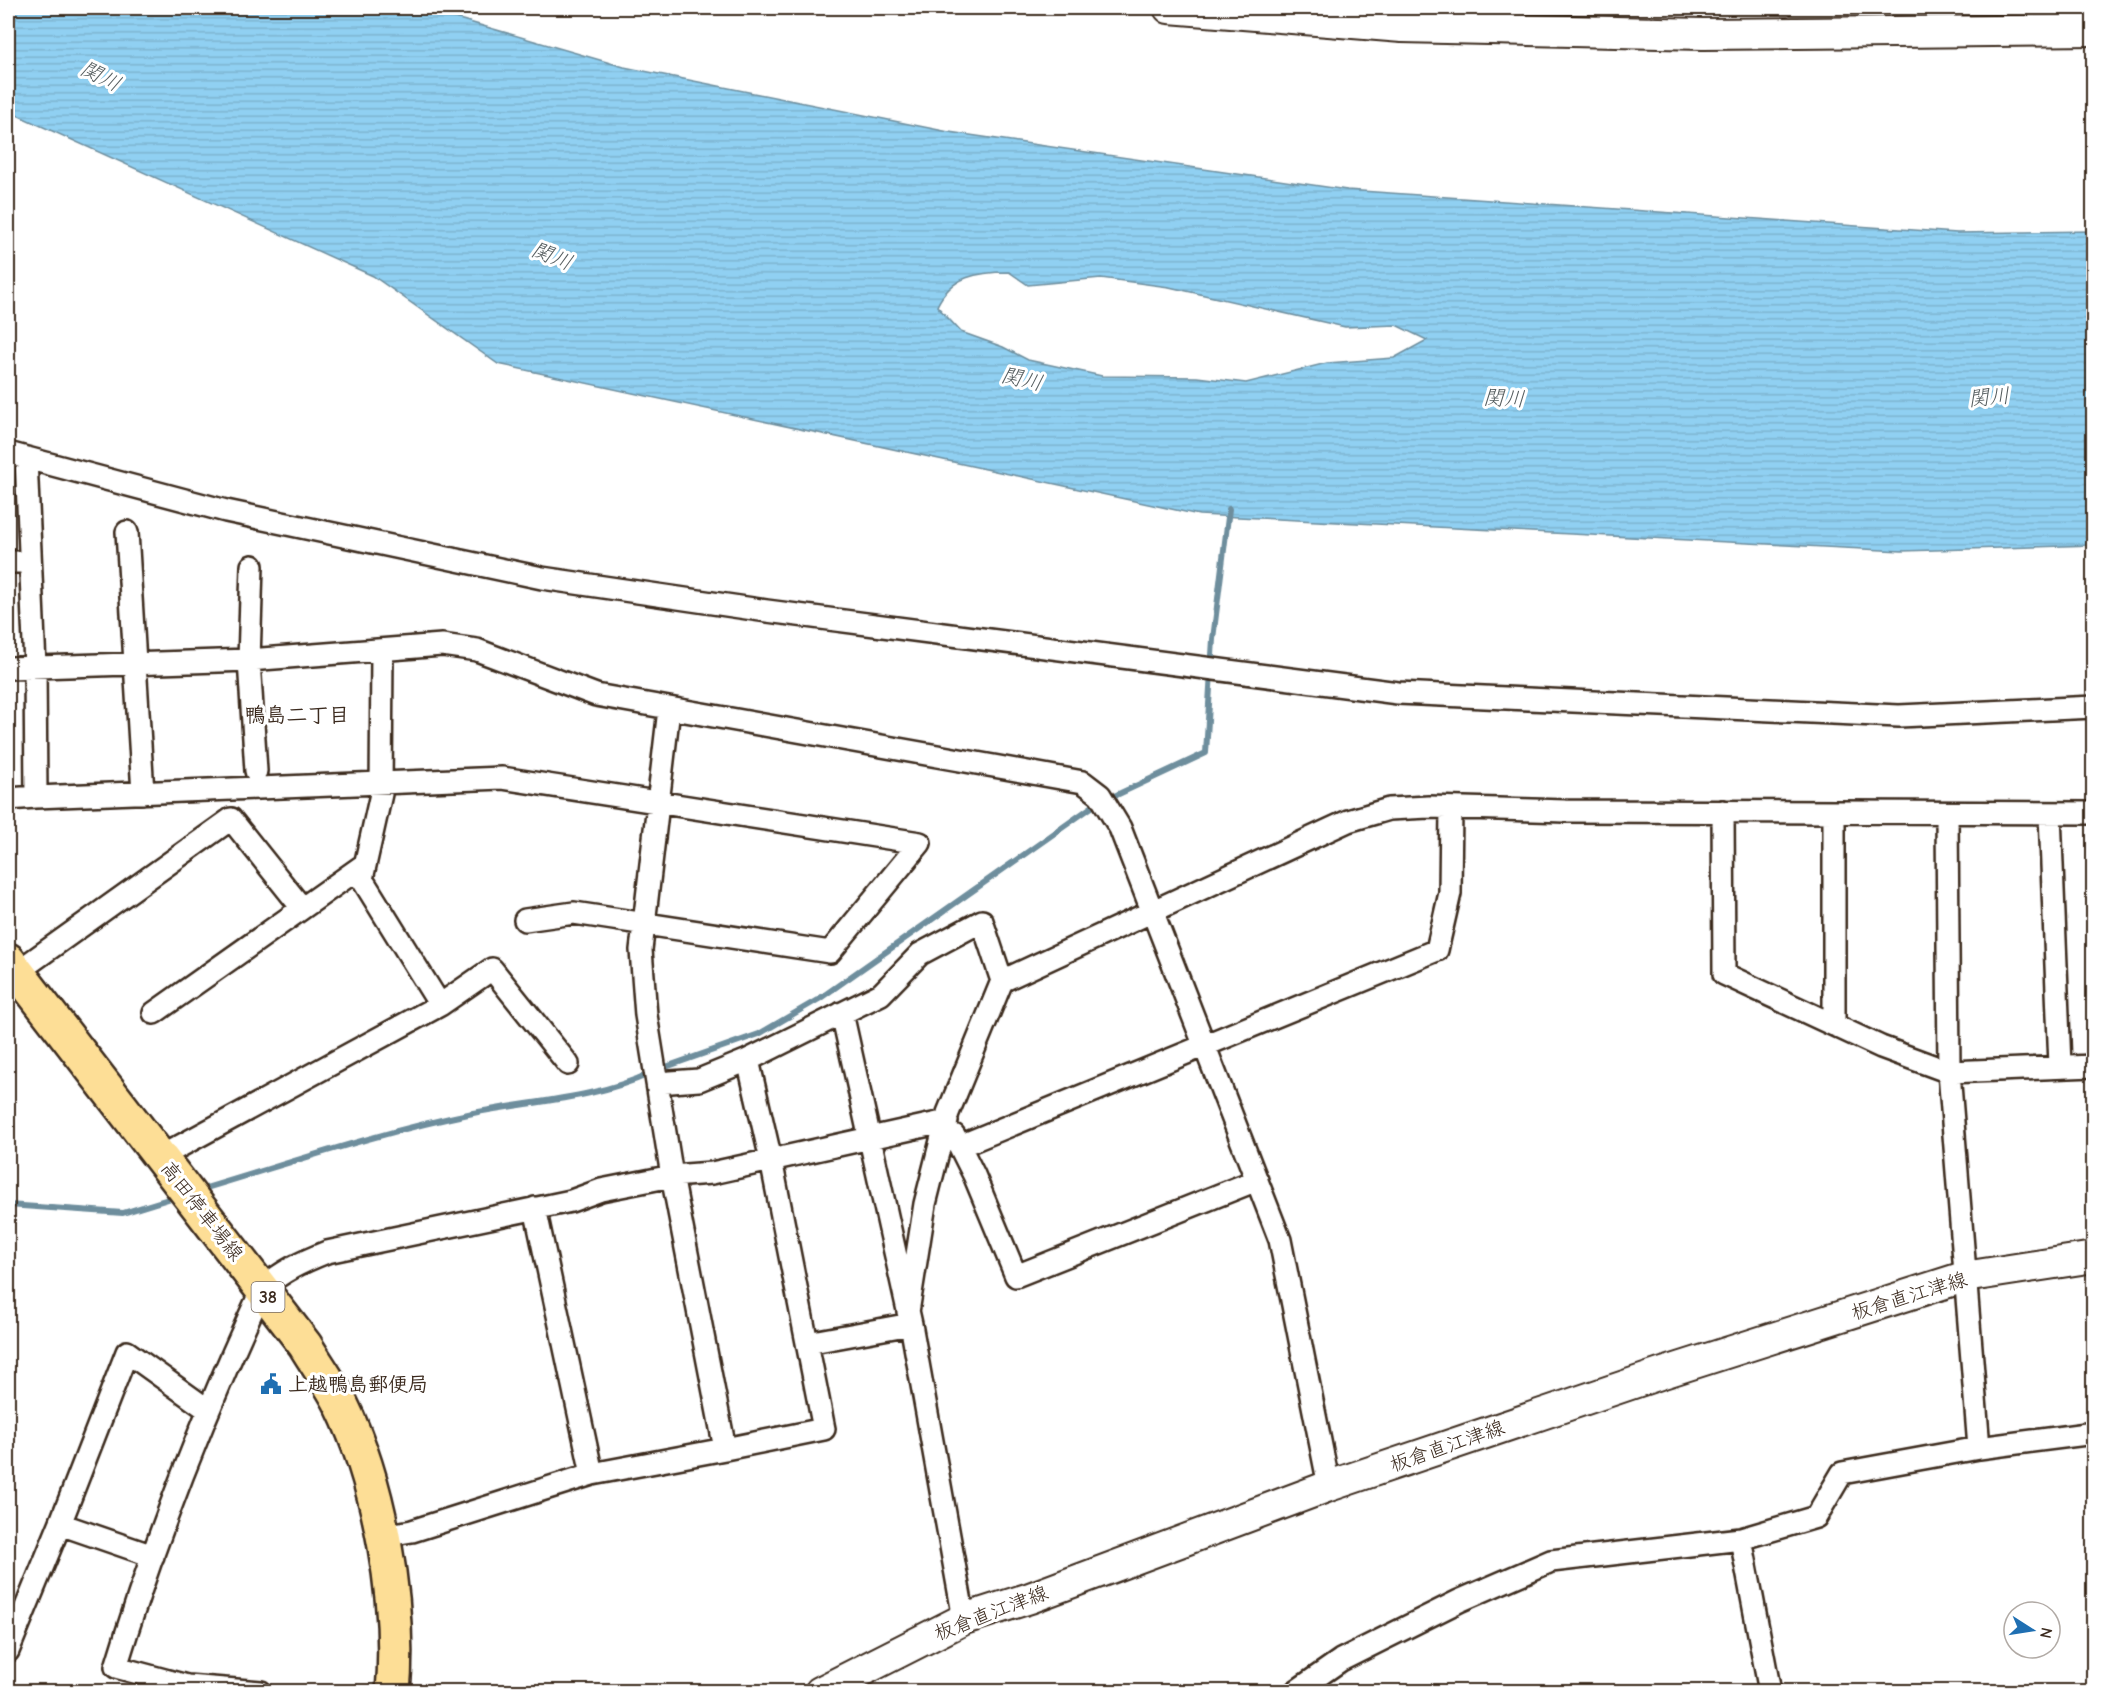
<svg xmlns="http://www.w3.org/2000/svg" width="2101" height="1699" viewBox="0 0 2101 1699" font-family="'Comic Neue','Klee One',sans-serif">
<defs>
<pattern id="water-rules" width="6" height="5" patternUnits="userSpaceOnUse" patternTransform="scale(1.5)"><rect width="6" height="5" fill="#90d0f2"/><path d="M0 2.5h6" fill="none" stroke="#7db3cf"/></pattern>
</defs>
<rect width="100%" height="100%" fill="#fff"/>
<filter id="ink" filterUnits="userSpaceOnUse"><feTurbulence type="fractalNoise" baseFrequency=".0167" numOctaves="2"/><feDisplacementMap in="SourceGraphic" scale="12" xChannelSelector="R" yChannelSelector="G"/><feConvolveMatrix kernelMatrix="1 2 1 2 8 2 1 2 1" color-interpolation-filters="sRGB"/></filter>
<g filter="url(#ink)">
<path fill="url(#water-rules)" stroke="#6e8e9d" stroke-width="1.5" fill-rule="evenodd" d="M8,8H421L624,67L949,132L1347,190L1957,233L2093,231V545L1902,551L1199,515L498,364L373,276L8,111ZM1009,272L1028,285L1101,278L1169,287L1345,327L1396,325L1427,340L1394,358L1327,363L1246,383L1197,377L1102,376L1028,360L1003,347L961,332L937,306C951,276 978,272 1009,272Z"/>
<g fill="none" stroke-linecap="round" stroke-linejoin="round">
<path stroke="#6e8e9d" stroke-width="6" d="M660,1069L759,1034L819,999L1093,806L1206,753L1213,639L1229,509
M199,1190C290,1163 380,1132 473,1113C532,1101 595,1099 651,1073
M8,1205L123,1213L178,1196"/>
<defs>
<path id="street" d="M8,453L226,511L542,578L767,611L1398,693L1899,716L2094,707
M127,532L143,793
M8,562H30
M252,566L249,660L256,771
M8,668L249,660L442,645L477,650L596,695L1083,782L1100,795L1120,828L1280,1240L1329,1486
M36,797L502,778L920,843L830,952L574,913L525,920
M8,799L36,797L35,666L26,459
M1723,811L1724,974L1881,1047L1949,1072L2094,1066
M1834,813V1025
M1947,814L1949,1072L1979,1448
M2050,814L2060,1066
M17,972L231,819L302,908
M440,1005L492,969L568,1064
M154,1013L365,864
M842,1013L911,1324L964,1619
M748,1060L881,994L920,954L982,921L1002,981
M657,1083L699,1080L748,1060L771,1160L824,1429L725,1449
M954,1135L974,1175L1016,1276L1257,1180
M960,1146L1437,950L1450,893L1451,808
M160,1157L440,1005L362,879L381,794L382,650
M535,1208L592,1474
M908,1312L925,1204L948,1113L1002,981L1348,821L1389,809L1429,807L1565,811L2094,813
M807,1343L911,1324
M382,1536L412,1531L592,1474L725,1449L672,1176L646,1015L641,950L669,709
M1741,1539L1770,1692
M153,1556L60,1524L127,1352L208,1410
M8,1651L60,1524
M261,1692L187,1686L116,1667C155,1538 205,1412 262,1289C282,1271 302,1262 327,1252L571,1201L601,1190L672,1176L712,1173L947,1121
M1295,1692L1341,1660L1459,1601L1551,1561L1741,1539L1816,1517L1842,1473L1979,1448L2094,1433"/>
<path id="secondary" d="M1169,8L1402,27L1703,34L2094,30
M820,1692L964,1619L1030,1598L1329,1486L1660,1374L1964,1277L2094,1257"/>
<path id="primary" d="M8,960L305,1345C317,1365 331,1384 341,1404C380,1484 401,1603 393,1692"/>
</defs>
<use href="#street" stroke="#3b2a1e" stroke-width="26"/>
<use href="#secondary" stroke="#3b2a1e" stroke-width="34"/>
<use href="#primary" stroke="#3b2a1e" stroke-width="38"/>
<use href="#street" stroke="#fff" stroke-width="21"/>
<use href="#secondary" stroke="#fff" stroke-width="30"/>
<use href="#primary" stroke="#fdde96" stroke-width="33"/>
</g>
</g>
<defs>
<symbol id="civic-bare" viewBox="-9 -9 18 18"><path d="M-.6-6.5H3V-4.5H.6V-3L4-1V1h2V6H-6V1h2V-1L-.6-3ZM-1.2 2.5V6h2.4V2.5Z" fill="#1f6fb2" stroke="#fff" stroke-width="2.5" paint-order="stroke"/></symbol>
</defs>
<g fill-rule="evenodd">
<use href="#civic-bare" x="256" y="1369" width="30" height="30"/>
</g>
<g text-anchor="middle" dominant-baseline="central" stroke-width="6" stroke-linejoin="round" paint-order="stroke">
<rect fill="#fff" stroke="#766a62" stroke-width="1.5" x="251.5" y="1282" width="33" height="30" rx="4.5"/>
<g font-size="18" font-weight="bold" fill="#3b2a1e">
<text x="268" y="1297">38</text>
</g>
<g font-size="20" fill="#3b2a1e" stroke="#fff">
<text transform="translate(202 1211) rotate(52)">高田停車場線</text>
<text transform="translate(1909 1296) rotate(-17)">板倉直江津線</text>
<text transform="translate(1447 1446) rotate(-19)">板倉直江津線</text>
<text transform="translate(991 1613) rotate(-21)">板倉直江津線</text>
</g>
<g font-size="20" font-weight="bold" fill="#3b2a1e" stroke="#fff" text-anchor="start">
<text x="288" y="1384">上越鴨島郵便局</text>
</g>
<g font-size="21" font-style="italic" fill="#545c5e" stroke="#fff">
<text transform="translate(101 76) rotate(27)">関川</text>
<text transform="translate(552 256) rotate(22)">関川</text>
<text transform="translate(1022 379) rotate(13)">関川</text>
<text transform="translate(1989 397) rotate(-5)">関川</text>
<text transform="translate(1504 398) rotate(3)">関川</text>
</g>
<g font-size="21" font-weight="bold" fill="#3b2a1e" stroke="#fff">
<text x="297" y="715">鴨島二丁目</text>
</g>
</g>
<rect width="2101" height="1699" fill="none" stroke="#fff" stroke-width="30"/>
<rect x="15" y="15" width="2071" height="1669" fill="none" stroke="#3b2a1e" stroke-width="2" filter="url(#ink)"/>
<g transform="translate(2032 1630) rotate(102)"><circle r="28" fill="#ffffff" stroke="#b1aaa5" stroke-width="1.5"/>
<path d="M0-4.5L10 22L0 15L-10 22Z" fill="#1f6fb2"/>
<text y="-9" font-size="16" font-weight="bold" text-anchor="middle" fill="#3b2a1e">N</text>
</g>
</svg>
